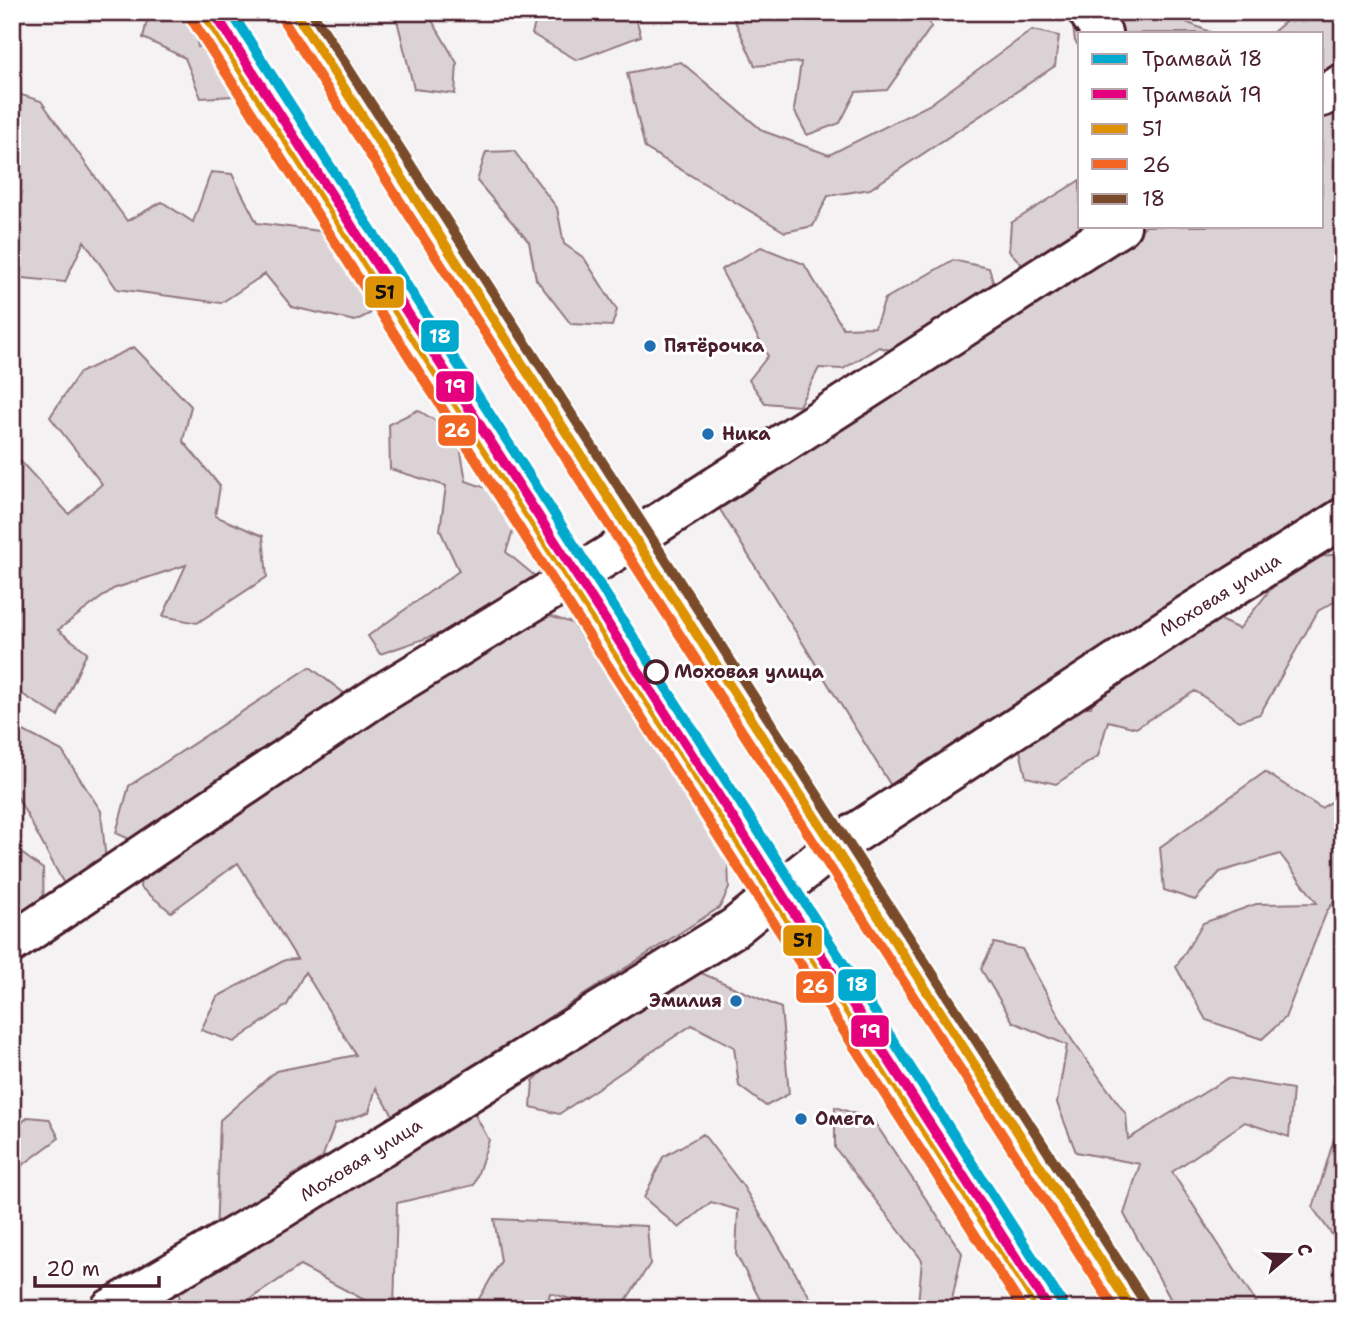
<svg xmlns="http://www.w3.org/2000/svg" width="1355" height="1321" viewBox="0 0 1355 1321" font-family="'Shantell Sans',sans-serif">
<rect width="100%" height="100%" fill="#f4f2f2"/>
<filter id="ink" filterUnits="userSpaceOnUse"><feTurbulence type="fractalNoise" baseFrequency=".0143" numOctaves="2"/><feDisplacementMap in="SourceGraphic" scale="14" xChannelSelector="R" yChannelSelector="G"/><feConvolveMatrix kernelMatrix="1 2 1 2 8 2 1 2 1" color-interpolation-filters="sRGB"/></filter>
<g filter="url(#ink)">
<path fill="#dbd2d5" stroke="#927880" stroke-width="2" fill-rule="evenodd" d="M149,12H191L198,47L223,43L246,64L233,96L201,98L185,58L143,38Z
M395,12H427L457,63L455,94L414,89Z
M538,12H634L641,36L577,60L532,34Z
M743,12H926L931,27L887,90L856,92L840,123L807,135L794,110L801,62L755,66L734,19Z
M1071,12H1163L1212,33H1080V48L1075,41Z
M1297,12H1343V505L893,789L716,503L1146,226H1322V33H1272Z
M1032,30L1059,36L1055,66L870,189L828,196L813,226L785,232L645,148L627,73L681,62L763,131L829,155L929,105Z
M12,92L41,101L127,221L162,202L193,222L211,172L232,174L257,223L335,233L375,311L355,321L292,307L265,274L221,303L117,289L84,241L65,282L12,277Z
M514,151L557,208L564,244L584,258L617,310L612,326L571,324L536,279L529,242L477,181L486,152Z
M1080,180V226H1114L1034,277L1009,251L1011,223Z
M761,247L804,264L843,328L875,327L885,299L953,260L989,268L997,294L904,354L879,347L843,369L819,368L799,406L765,403L749,380L768,356L721,270Z
M134,347L191,406L183,441L220,486L215,516L263,536L267,577L197,623L163,616L186,565L113,589L58,630L87,652L58,716L12,688V452L69,514L102,484L50,417L79,373Z
M418,410L458,435L466,481L523,501L506,552L535,576L500,613L380,654L368,636L459,571L440,530L446,486L390,469L389,424Z
M1343,553V597L1318,611L1260,714L1239,721L1195,691L1136,728L1108,721L1098,756L1056,784L1026,777L1019,746L1063,706L1091,707L1099,683L1205,613L1239,629L1293,561Z
M546,615L572,623L728,860L729,888L720,907L455,1078L489,1140L474,1185L397,1203L394,1309H374L372,1304L300,1266L235,1309H183L172,1272L216,1238L220,1120L276,1071L356,1055L305,972L287,1005L234,1042L201,1030L217,997L285,960L297,959L238,863L171,912L140,887L145,846L116,833L129,786L310,667L345,694L358,725ZM376,1088L394,1117L309,1205L288,1178L322,1158L335,1124L369,1112Z
M12,725L62,751L101,811L107,872L71,897L12,787Z
M1265,772L1321,808L1343,795V889L1327,911L1285,1018L1262,1039L1206,1020L1176,967L1203,923L1256,904L1317,903L1280,854L1220,872L1195,900L1164,890L1160,847Z
M20,852L43,869L44,916L12,931V858Z
M994,943L1022,949L1072,1040L1126,1114L1128,1139L1228,1078L1293,1089L1289,1137L1245,1122L1172,1172L1260,1309H1189L1171,1300L1124,1214L1140,1164L1076,1152L1057,1103L1067,1045L1013,1022L981,969Z
M690,968L781,1008L789,1094L766,1106L739,1086L734,1047L692,1025L559,1114L531,1107L533,1081L591,1023Z
M835,1107L873,1120L962,1253L950,1309H914L918,1304L922,1260L835,1148Z
M28,1117L49,1119L59,1138L12,1173V1131Z
M703,1134L743,1186L817,1309H765L736,1254L738,1210L711,1202L679,1228L644,1198L663,1157Z
M1343,1134V1250L1313,1208L1334,1139Z
M494,1219L647,1226L650,1264L620,1309H605L550,1293L546,1309H473L501,1261Z"/>
<g fill="none" stroke-linecap="round" stroke-linejoin="round">
<defs>
<path id="street" d="M1088,12L1102,33
M1322,97L1343,83
M12,943L381,694L609,555L1121,226
M110,1309L281,1209L734,928L834,847L1188,615L1343,518"/>
<path id="secondary" d="M204,12L1040,1309
M295,12L1132,1309"/>
</defs>
<use href="#street" stroke="#4a1f2b" stroke-width="44"/>
<use href="#secondary" stroke="#4a1f2b" stroke-width="44"/>
<use href="#street" stroke="#fff" stroke-width="38"/>
<use href="#secondary" stroke="#fff" stroke-width="38"/>
<defs>
<path id="bus-1" d="M204,12L1040,1309
M295,12L1132,1309"/>
<path id="bus-2" d="M192,20L1023,1309
M283,20L1115,1309"/>
<path id="bus-3" d="M221,12L1052,1301
M312,12L1144,1301"/>
</defs>
<use href="#bus-1" stroke="#fff" stroke-width="16"/>
<use href="#bus-2" stroke="#fff" stroke-width="16"/>
<use href="#bus-3" stroke="#fff" stroke-width="16"/>
<use href="#bus-1" stroke="#dd9206" stroke-width="10"/>
<use href="#bus-2" stroke="#f26522" stroke-width="10"/>
<use href="#bus-3" stroke="#7a4b2a" stroke-width="10"/>
<defs>
<path id="tram-1" d="M231,12L1066,1309"/>
<path id="tram-2" d="M219,20L1049,1309"/>
</defs>
<use href="#tram-1" stroke="#fff" stroke-width="16"/>
<use href="#tram-2" stroke="#fff" stroke-width="16"/>
<use href="#tram-1" stroke="#00a9ce" stroke-width="10"/>
<use href="#tram-2" stroke="#e5007d" stroke-width="10"/>
</g>
</g>
<g fill="#1f6fb2" stroke="#fff" stroke-width="2.5">
<circle cx="650" cy="346" r="7"/>
<circle cx="708" cy="434" r="7"/>
<circle cx="736" cy="1001" r="7"/>
<circle cx="801" cy="1119" r="7"/>
</g>
<circle fill="#fff" stroke="#4a1f2b" stroke-width="3.5" cx="656" cy="672" r="11"/>
<g text-anchor="middle" dominant-baseline="central" stroke-width="6" stroke-linejoin="round" paint-order="stroke">
<g font-size="18" font-weight="bold" fill="#4a1f2b" stroke="#fff" text-anchor="start">
<text x="664" y="346">Пятёрочка</text>
<text x="722" y="434">Ника</text>
<text x="722" y="1001" text-anchor="end">Эмилия</text>
<text x="815" y="1119">Омега</text>
</g>
<g font-size="18" fill="#4a1f2b" stroke="#fff">
<text transform="translate(1220 595) rotate(-32)">Моховая улица</text>
<text transform="translate(361 1160) rotate(-32)">Моховая улица</text>
</g>
<g font-size="18" font-weight="bold" fill="#4a1f2b" stroke="#fff" text-anchor="start">
<text x="674" y="672">Моховая улица</text>
</g>
</g>
<g stroke="#fff" stroke-width="2.5">
<rect x="364" y="275" width="41" height="34" rx="7" fill="#dd9206"/>
<rect x="420" y="319" width="40" height="34" rx="7" fill="#00a9ce"/>
<rect x="435" y="370" width="40" height="33" rx="7" fill="#e5007d"/>
<rect x="437" y="414" width="40" height="33" rx="7" fill="#f26522"/>
<rect x="782" y="924" width="41" height="33" rx="7" fill="#dd9206"/>
<rect x="837" y="968" width="40" height="34" rx="7" fill="#00a9ce"/>
<rect x="795" y="970" width="40" height="34" rx="7" fill="#f26522"/>
<rect x="850" y="1014" width="40" height="34" rx="7" fill="#e5007d"/>
</g>
<g font-size="19" text-anchor="middle" font-weight="bold" fill="#fff">
<text x="440" y="343">18</text>
<text x="455" y="393">19</text>
<text x="457" y="437">26</text>
<text x="857" y="991">18</text>
<text x="815" y="993">26</text>
<text x="870" y="1038">19</text>
</g>
<g font-size="19" text-anchor="middle" font-weight="bold" fill="#111">
<text x="385" y="299">51</text>
<text x="803" y="947">51</text>
</g>
<rect width="1355" height="1321" fill="none" stroke="#fff" stroke-width="42"/>
<rect x="21" y="21" width="1313" height="1279" fill="none" stroke="#4a1f2b" stroke-width="2.5" filter="url(#ink)"/>
<rect x="1078" y="32" width="245" height="196" fill="#ffffff" stroke="#b7a5aa" stroke-width="2"/>
<rect x="1092" y="54" width="35" height="10" fill="#00a9ce" stroke="#b7a5aa" stroke-width="2"/>
<text x="1142" y="66" font-size="21" fill="#4a1f2b">Трамвай 18</text>
<rect x="1092" y="89" width="35" height="10" fill="#e5007d" stroke="#b7a5aa" stroke-width="2"/>
<text x="1142" y="102" font-size="21" fill="#4a1f2b">Трамвай 19</text>
<rect x="1092" y="124" width="35" height="10" fill="#dd9206" stroke="#b7a5aa" stroke-width="2"/>
<text x="1142" y="136" font-size="21" fill="#4a1f2b">51</text>
<rect x="1092" y="159" width="35" height="10" fill="#f26522" stroke="#b7a5aa" stroke-width="2"/>
<text x="1142" y="172" font-size="21" fill="#4a1f2b">26</text>
<rect x="1092" y="194" width="35" height="10" fill="#7a4b2a" stroke="#b7a5aa" stroke-width="2"/>
<text x="1142" y="206" font-size="21" fill="#4a1f2b">18</text>
<g transform="translate(1289 1255) rotate(71)" stroke="#ffffff" stroke-width="5" paint-order="stroke">
<path d="M0-5L12 26L0 18L-12 26Z" fill="#4a1f2b"/>
<text y="-10" font-size="19" font-weight="bold" text-anchor="middle" fill="#4a1f2b">С</text>
</g>
<path d="M35 1276v10h124v-10" fill="none" stroke="#4a1f2b" stroke-width="3.5"/>
<text x="46" y="1276" font-size="21" fill="#4a1f2b" stroke="#ffffff" stroke-width="5" paint-order="stroke">20 m</text>
</svg>
